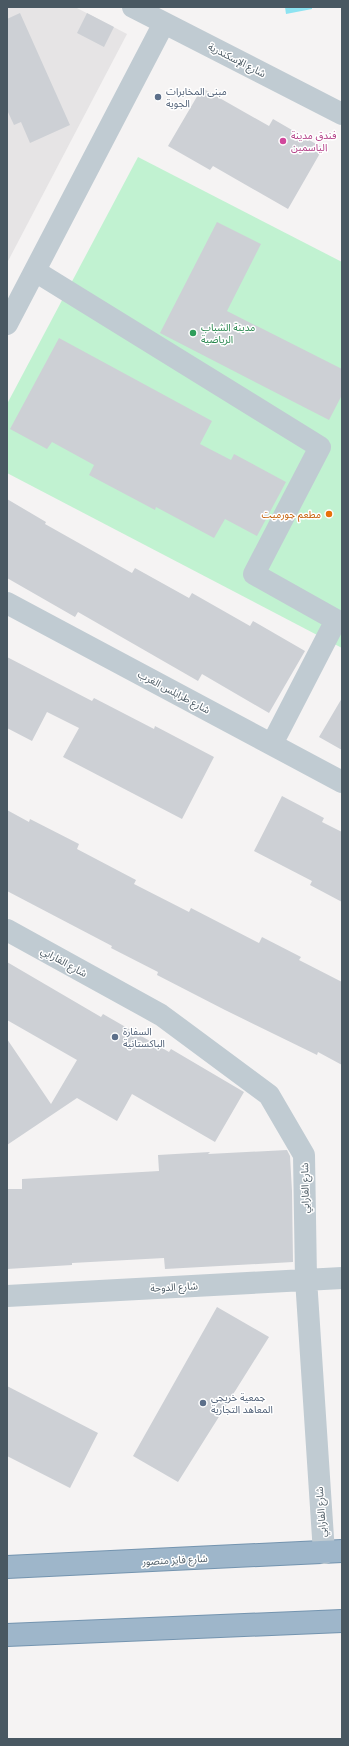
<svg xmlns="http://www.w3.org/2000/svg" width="349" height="1746" viewBox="0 0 349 1746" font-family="Montserrat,'Noto Sans Arabic',sans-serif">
<rect width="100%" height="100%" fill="#f5f3f3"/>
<path fill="#e6e4e5" d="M7,7H75L127,34L7,263Z"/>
<path fill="#c1f2d1" d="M138,157L342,262V648L7,473V404Z"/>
<path fill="#8de3f1" d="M285,7H312V9L286,14Z"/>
<path fill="#cdd0d5" d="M20,13L70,125L30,143L21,122L14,125L7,110V19Z
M87,13L114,27L104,47L77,33Z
M202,88L269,126L273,119L323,148L288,209L213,166L210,170L168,146Z
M217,222L261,244L227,311L342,369V395L329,420L160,333Z
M59,338L212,421L200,444L231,460L234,454L286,482L257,536L225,519L214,538L156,507L155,510L89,475L94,465L52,442L47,449L10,429Z
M7,499L46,522L45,524L132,573L135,568L189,598L192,593L250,626L253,621L305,651L269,713L202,674L198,681L78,612L75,617L7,578Z
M7,657L92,701L94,698L154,729L155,726L214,757L182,819L63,757L79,728L47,712L32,741L7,728Z
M342,698V750L319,737Z
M282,796L324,818L322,822L342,832V902L310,885L312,881L254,851Z
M7,810L29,822L30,819L79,844L77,849L136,880L134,884L189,912L191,908L259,943L262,937L301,957L299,960L342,982V1065L318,1052L317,1055L225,1010L157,975L158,972L111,948L112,946L7,891Z
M7,962L101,1017L103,1014L169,1052L171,1049L244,1092L215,1142L132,1094L117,1121L77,1098L7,1145V1039L51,1104L77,1060L7,1020Z
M287,1150L290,1156L292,1191L293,1262L165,1269L164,1258L72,1263V1265L7,1269V1189H22V1179L159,1171L158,1155L210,1152L208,1154Z
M217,1307L269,1337L178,1482L133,1456Z
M7,1386L98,1433L70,1488L7,1456Z"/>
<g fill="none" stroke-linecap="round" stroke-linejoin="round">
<defs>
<path id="trunk" d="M7,1567L342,1551
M7,1635L342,1621"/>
</defs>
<use href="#trunk" stroke="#7494af" stroke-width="24"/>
<path stroke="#c0cbd2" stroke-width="22" d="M133,7L342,114
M35,271L320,447L254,574L336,620L272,744
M7,324L164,23
M7,603L342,782
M7,930L161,1015L269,1095L304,1155L306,1279L324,1553
M7,1296L342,1278"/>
<use href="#trunk" stroke="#9eb6ca" stroke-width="22"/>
</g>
<g fill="#5c6f8a" stroke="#fff" stroke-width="1.5">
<circle cx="158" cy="97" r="4"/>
<circle cx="115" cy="1037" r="4"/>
<circle cx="203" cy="1403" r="4"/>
</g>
<circle fill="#d1479c" stroke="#fff" stroke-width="1.5" cx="283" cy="141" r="4"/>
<circle fill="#2e9e5b" stroke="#fff" stroke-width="1.5" cx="193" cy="333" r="4"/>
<circle fill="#e8710a" stroke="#fff" stroke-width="1.5" cx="329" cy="514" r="4"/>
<g text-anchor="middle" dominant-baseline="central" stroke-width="3" stroke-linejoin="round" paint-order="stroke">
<g font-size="10" fill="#495862" stroke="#fff">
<text transform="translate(237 60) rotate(27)">شارع الإسكندرية</text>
<text transform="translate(174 692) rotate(28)">شارع طرابلس الغرب</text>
<text transform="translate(64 962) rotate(29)">شارع الفارابي</text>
<text transform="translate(305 1188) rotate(-91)">شارع الفارابي</text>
<text transform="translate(174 1287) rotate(-3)">شارع الدوحة</text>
<text transform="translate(321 1512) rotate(-94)">شارع الفارابي</text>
<text transform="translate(175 1560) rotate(-3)">شارع فايز منصور</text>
</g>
<g font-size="10" fill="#4e5e75" stroke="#fff" text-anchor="start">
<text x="166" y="91">مبنى المخابرات<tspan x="166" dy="12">الجوية</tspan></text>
<text x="123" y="1031">السفارة<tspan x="123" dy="12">الباكستانية</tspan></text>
<text x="211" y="1397">جمعية خريجي<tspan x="211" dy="12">المعاهد التجارية</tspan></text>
</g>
<g font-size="10" fill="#b23c85" stroke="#fff" text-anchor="start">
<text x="291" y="135">فندق مدينة<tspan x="291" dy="12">الياسمين</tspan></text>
</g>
<g font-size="10" fill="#27864d" stroke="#fff" text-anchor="start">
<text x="201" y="327">مدينة الشباب<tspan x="201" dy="12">الرياضية</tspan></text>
</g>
<g font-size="10" fill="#c56008" stroke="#fff" text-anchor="end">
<text x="321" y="514">مطعم جورميت</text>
</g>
</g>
<rect width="349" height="1746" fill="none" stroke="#495862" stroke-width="16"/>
</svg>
